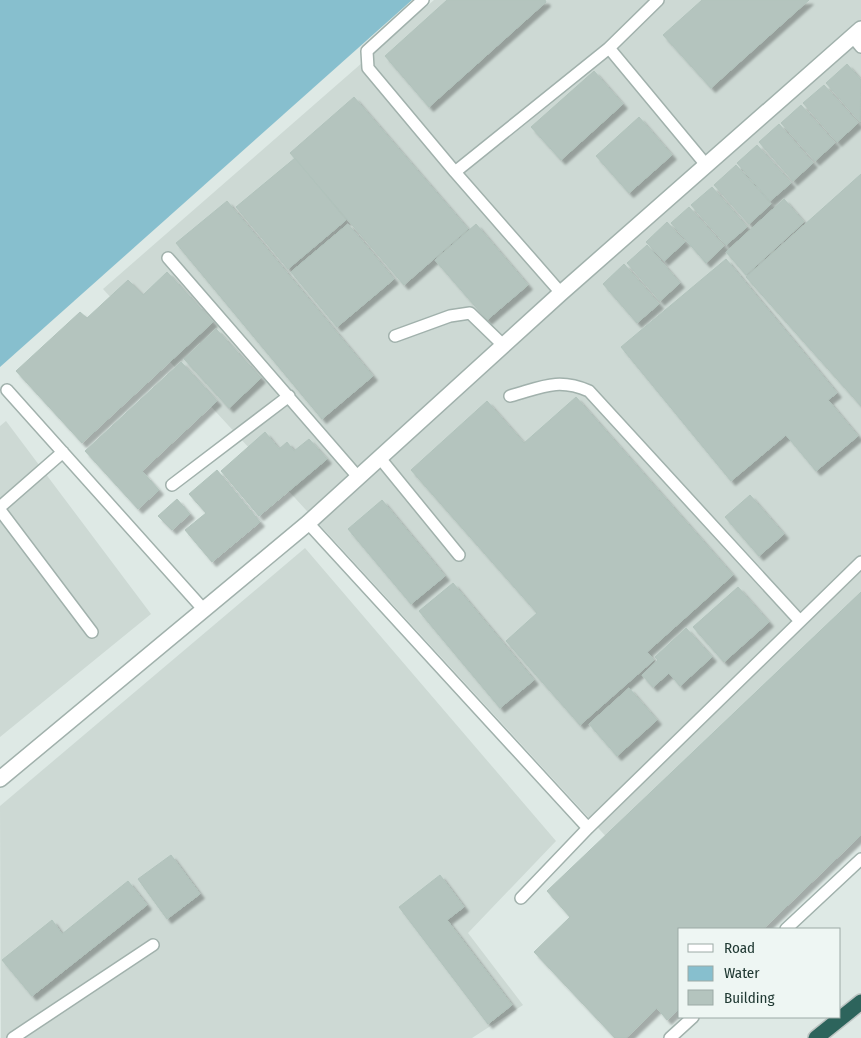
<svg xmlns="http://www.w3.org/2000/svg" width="861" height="1038" viewBox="0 0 861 1038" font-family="'Fira Sans Condensed',sans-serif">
<defs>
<filter id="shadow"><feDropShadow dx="4.5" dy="4.5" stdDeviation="1" flood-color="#0004"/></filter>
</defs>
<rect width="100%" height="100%" fill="#dee9e5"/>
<path fill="#cdd9d4" d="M434,0H861V674L645,879L103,289Z
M6,421L151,614L0,737V426Z
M305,548L556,841L468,933L523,1005L472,1038H1L0,806Z"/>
<path fill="#87bfce" d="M0,0H412L0,367Z"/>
<path fill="#b4c4be" stroke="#b1c3bc" filter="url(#shadow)" d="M447,0H545L546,2L429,107L385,56Z
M702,0H809L711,88L663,35Z
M847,64L861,80L860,122L826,83Z
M594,71L623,104L561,160L531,127Z
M824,85L858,123L837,142L803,103Z
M354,97L468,229L404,285L290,153Z
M801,105L835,143L815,161L781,123Z
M639,117L672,155L629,193L596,156Z
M779,124L813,163L793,181L759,142Z
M757,145L791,183L770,201L737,163Z
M295,158L346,220L288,269L236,207Z
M736,165L771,204L749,224L714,185Z
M861,174V406L746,277Z
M712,187L747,227L726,245L691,205Z
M784,199L804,222L746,275L726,252Z
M227,201L373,376L322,419L176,243Z
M689,207L724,246L706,263L671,223Z
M667,222L685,242L664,261L646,242Z
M348,224L394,279L337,327L291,272Z
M476,224L528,285L487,320L435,260Z
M647,245L680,283L660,301L627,263Z
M726,259L837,393L828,400L858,436L816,471L786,435L731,481L621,347Z
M624,264L659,304L637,323L603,284Z
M167,272L213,322L82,443L16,371L80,312L87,318L128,280L143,295Z
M216,329L261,378L229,408L184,359Z
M181,362L217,401L142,471L159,490L138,509L85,451Z
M576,397L733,575L647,652L654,660L580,725L506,641L537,613L411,470L487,401L524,443Z
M265,432L279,449L287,442L294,451L309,439L327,459L259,516L221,471Z
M217,470L260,522L212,562L185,530L206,513L189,494Z
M750,495L784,534L759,556L725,517Z
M177,499L190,514L172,530L158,516Z
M382,500L445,576L411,604L348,529Z
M453,583L534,680L500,708L419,611Z
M738,587L769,622L724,662L693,627Z
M861,592V835L763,929H680V1008L667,1020L657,1008L626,1038H615L534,952L570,917L547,891Z
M686,628L712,657L680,686L669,673L653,687L642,675L658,660L655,657Z
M629,688L657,720L617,756L589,724Z
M171,855L200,894L167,919L138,879Z
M440,875L464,907L447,920L512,1005L488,1024L399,907Z
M128,881L147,905L32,996L2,960L52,920L62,934Z"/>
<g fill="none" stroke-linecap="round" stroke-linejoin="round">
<defs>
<path id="lane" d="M423,0L367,51L368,68L455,172
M658,0L609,48L707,166
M852,36L861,47
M168,258L358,477
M561,293L455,172L609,48
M395,336L450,316L470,313L503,345
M7,390L204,610
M510,396C540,388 557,377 589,391L800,621
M379,457L459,555
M172,485L289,396
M0,507L63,452
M0,510L92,632
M308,523L588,828
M521,898L588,828L861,562
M786,929L861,859
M13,1038L153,945
M670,1038L693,1017"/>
<path id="street" d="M0,779L308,523L561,293L861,29"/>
<path id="highway" d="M816,1038L861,1002"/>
</defs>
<use href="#lane" stroke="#a1b1ac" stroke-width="14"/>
<use href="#street" stroke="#a1b1ac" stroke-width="18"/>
<use href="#highway" stroke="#bcc4c2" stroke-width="18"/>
<use href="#lane" stroke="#fff" stroke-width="11"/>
<use href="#street" stroke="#fff" stroke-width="15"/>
<use href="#highway" stroke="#2d645c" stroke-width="15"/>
</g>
<rect x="678" y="928" width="162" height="90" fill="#eef6f3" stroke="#9caaa6"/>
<rect x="688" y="944" width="25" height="8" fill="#ffffff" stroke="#9caaa6"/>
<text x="724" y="953" font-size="15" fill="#203933">Road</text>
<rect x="688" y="966" width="25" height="15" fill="#87bfce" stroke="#9caaa6"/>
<text x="724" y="978" font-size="15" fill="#203933">Water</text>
<rect x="688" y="990" width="25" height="15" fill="#b4c4be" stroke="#9caaa6"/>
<text x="724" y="1003" font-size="15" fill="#203933">Building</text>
</svg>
